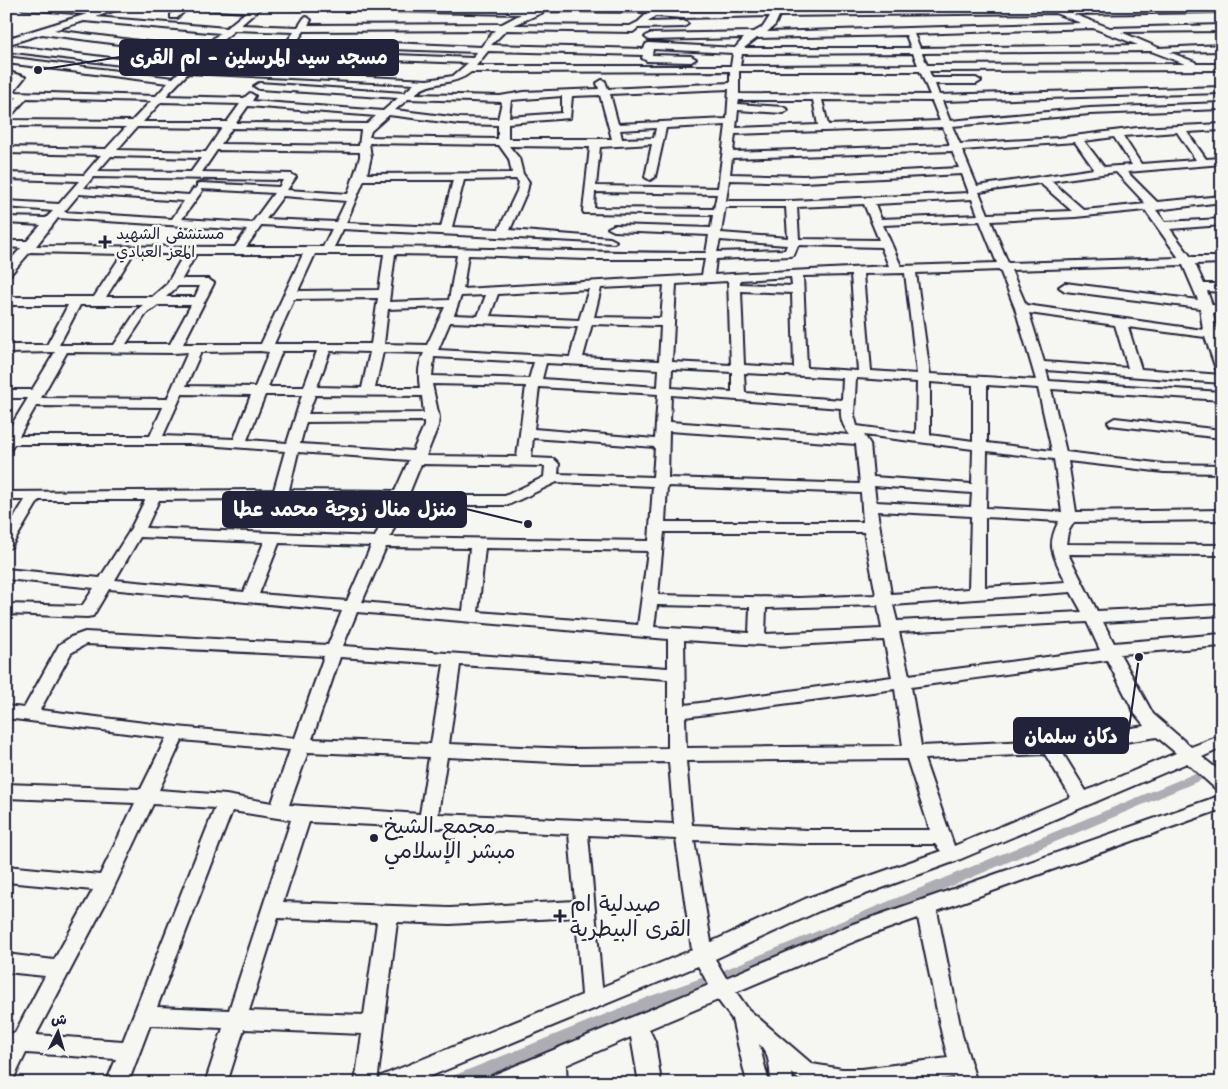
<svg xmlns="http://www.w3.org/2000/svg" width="1228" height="1089" viewBox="0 0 1228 1089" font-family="'Shantell Sans','Playpen Sans Arabic',sans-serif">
<rect width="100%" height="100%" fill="#f6f6f2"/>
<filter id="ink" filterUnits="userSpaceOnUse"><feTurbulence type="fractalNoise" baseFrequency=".02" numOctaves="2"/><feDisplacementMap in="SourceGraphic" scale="10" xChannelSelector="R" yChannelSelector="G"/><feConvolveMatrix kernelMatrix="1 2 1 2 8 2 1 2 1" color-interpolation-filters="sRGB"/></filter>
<g filter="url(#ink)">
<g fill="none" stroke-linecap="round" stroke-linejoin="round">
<path fill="#adadb3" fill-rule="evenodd" d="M1222,762V771L733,979L657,1006L470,1083H446L448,1078L648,997L724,970Z"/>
<defs>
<path id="minor" d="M19,6H55L91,9L95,12L112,6H126L96,17L226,28L246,12L202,9L198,6H263L241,25L298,27L304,18L307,17L311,20L308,25L502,24L521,14L284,9L280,6H399L532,10L542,6H657V11L683,12L771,11V6H779V11L1045,6H1055L1064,10L1068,8L1222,6V12L1073,14L1110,28L1222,25V31L1121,32L1159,48L1222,45V51L1169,52L1195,62L1196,64H1222V70L929,71L932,78H976L981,81L976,84H935L939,95L1222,87V93L942,101L950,121L1090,108L1222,103V109L1090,114L952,126L960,144L1058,138L1137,128L1222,124V130L1187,132L1206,159L1222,158V164L1127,172L1157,202L1222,196V202L1156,210L1165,222L1222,219V225L1170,229L1191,257H1222V263L1195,264L1204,284H1222V292L1207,291L1212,305L1222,306V314L1213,313L1216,331L1222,332V340L1218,339L1222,350V373L1216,369L1205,337L1128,327L1141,369L1222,375V383L1046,370L1049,381L1222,392V400L1051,389L1066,452L1164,464L1222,465V473L1164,472L1068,461L1076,512L1222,510V520L1074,522L1068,532L1066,544L1222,545V555L1068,554L1097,611L1222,605V615L1103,622L1114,643L1222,634V646L1120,654L1153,714L1191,747L1222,735V748L1202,757L1222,773V791L1216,789L1187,763L956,861L819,911L715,959L726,978L853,924L1222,795V809L937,911L962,1035L977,1083H955L953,1077L917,1083H809L798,1079L792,1073L793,1083H771C770,1068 770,1054 759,1044L769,1083H747L732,1019L718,1000L649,1029L655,1042L661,1083H639L631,1037L566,1065L567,1083H545V1074L524,1083H488L491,1076L709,985L698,966L414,1083H378L381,1076L582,995L576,917L450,924L397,922L377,1083H355L362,1034L244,1029L227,1083H205L223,1028L150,1025L128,1083H106L116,1059L26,1053L14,1078L6,1081V1033H15L45,976L6,972V954L54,960L93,890L6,882V866L100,875L135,803L6,798V784L141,789L166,738L6,718V706L24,708L59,645L71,637L85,632L328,645L342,611L109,589L93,616L87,617L6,614V604L82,606L94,588L6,579V569L100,578L129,532L145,500H39L11,547L6,549V531L25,500H6V492L274,490L285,451L191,444H14L11,449L6,450V434L28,398H6V390H32L55,352L6,353V345H47L68,305H6V297H94L122,254L30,252L10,275L6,276V265L21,248L6,247V241H27L41,225L6,223V217L46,218L53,211L6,207V201L59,204L79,181L6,179V173L84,175L101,155L6,153V147L106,149L126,127L6,126V120L132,121L151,101L27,98L9,118L6,119V110L17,97H6V88L14,78L6,77V71L25,77L13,92L156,96L168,83L6,63V57L173,78L179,72L6,51V45L183,67L196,54L42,34L6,45V39L87,14L23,9ZM546,11L649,12L638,22L630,26L514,25ZM1055,13L1081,23L767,32L775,25L779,16ZM655,16L683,18L770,16L763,27L754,32L649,34L645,37L649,40L744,38L735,48L649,43L646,44L644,49L491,45L506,30L633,32L638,28L684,27L688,24L684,21L648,22ZM84,21L220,33L201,49L54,30ZM1093,28L1138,45L920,48L914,34ZM235,30L294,32L281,50L213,48ZM495,30L481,47L391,43L387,46L391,49L477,52L473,58L290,51L304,31ZM906,35L911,48H744L757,38ZM653,49L733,53L731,66H476L488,51L643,55L642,58L647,61L691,62L696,59L691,56L652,55ZM1151,51L1185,64L927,65L922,53ZM207,53L277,56L274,60L279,63L282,62L286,56L468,63L453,76L427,80L193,68ZM913,53L918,65L740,66L742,54ZM730,71V83L608,89L605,81L602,80L597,83L599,89L524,92L500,96L415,94C431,79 453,87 471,72ZM739,71H920L930,95L739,94ZM188,73L414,84L404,93L259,83L254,86L259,89L398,98L383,111L252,101L255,96L250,93L244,98L166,96ZM729,89L727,119L618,124L610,94ZM600,95L612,139H508V123L570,118L572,96ZM562,96V113L509,117L511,100ZM408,99L502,102L498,119L459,118L395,110ZM739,100H813L818,125L736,128L738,110L783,113L788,110L783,107L738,104ZM822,100L932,101L940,121L828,125ZM161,102L240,104L227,122H143ZM248,106L376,116L367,124L236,123ZM389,115L459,124L498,125V139L369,137L371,131ZM726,125L718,188L596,186L600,147L652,144L645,177L650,180L655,177L666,128ZM137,127L222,128L206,152L117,150ZM943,127L950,145L733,152L735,134ZM232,128L361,130L359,146L221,144ZM656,128L654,138L622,139L620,130ZM1177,132L1196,160L1141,164L1123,136ZM1114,137L1132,165L1104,167L1084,141ZM1075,142L1094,169L977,186L962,150ZM369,143L499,145L509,159L512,173L367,174L371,157ZM509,146L590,147L583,211L584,213L713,215L711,228L614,225L608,228L614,231L709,235L706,253C582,253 458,246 334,247L343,229L614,243L616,241L610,238L510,230L527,191L529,182L523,174L519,158ZM217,150L360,152V157L348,194L287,190L296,177L291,174L202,172ZM952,151L959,168L804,176L730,174L732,158ZM111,156L201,158L191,172L98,171ZM1116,172L1146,204L1084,210L1051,181ZM962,174L969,193L791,201H726L729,180L804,182ZM93,177L283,180L279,187L201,183L197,184V188L193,189L189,195L84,188ZM516,179L519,182L517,191L499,229L452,227L464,180ZM364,180H453L441,227L346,223ZM1040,183L1072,211L988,214L979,192ZM201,189L274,193L252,223L182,219L202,191ZM595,192L717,194L714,209L594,208ZM79,194L184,201L172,219L64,212ZM283,196L346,201L336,222L266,219ZM972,199L978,215L881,219L875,204ZM864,204L879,240L799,239L797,207ZM725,207H786L788,238L721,233ZM1145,210L1179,258L1008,263L991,221L1075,217ZM58,218L247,230L235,247L36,246ZM980,221L997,263L901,266L883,225ZM262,225L332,229L323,247H246ZM720,240L787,245L785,250L717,252ZM798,245L881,247L889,266L714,275L716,259L790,256L794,255ZM133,254H184L167,284L152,297H106ZM196,254H303L261,344H183L214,283L208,279H182ZM315,254H384L379,290L298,291ZM395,254L457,255L449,300L389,302ZM468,255L587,259H705L702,275L463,289ZM1183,265L1198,300L1065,283L1059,287L1065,291L1200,308L1203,330L1026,305L1011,270ZM1000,270L1015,308L1036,380L930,374L916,273ZM905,273L917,374L871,371L863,274ZM851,275L858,371L807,368L803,276ZM791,277L792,286L740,284V280ZM728,281L731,365L672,362L676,284ZM664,285L661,318L594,317L601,288ZM178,286H200L195,297H166ZM589,289L579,320L490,316L498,294ZM741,291L792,293L794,368L744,365ZM486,295L478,316L454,315L461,296ZM378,298L371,344H274L294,299ZM80,305H143L138,309L114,345H59ZM158,305H191L170,344H126L146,314ZM445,307L427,345L384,344L388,309ZM1029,313L1115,325L1128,368L1044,362ZM450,322L578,327L570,357L438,350ZM592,324L661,326L659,361L583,357ZM282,351H317L304,387H268ZM330,351L370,352L362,388L317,387ZM67,352L174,353L188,352L167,399L41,398ZM201,352L260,351L269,352L255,387L186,386ZM383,352L424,353C418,364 418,376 420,388H375ZM434,357L529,362H534L529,379L432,376ZM546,363L659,369L658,387L542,379ZM672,369L732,372V392L671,388ZM744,373L843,378L842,400L745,393ZM856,378L917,382L916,434L857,426L854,415ZM930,382L973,385V441L930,435ZM432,384L526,386L517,457L426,456L438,426L439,417ZM987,385L1038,388L1052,451L987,443ZM539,387L658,394L655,439L534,429ZM182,394L251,395L234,439L163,436ZM265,395H302L287,443L247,440ZM315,395L422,396L424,413L308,414ZM671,395L841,408C840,419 843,426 850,435L670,422ZM36,406L163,407L150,436H19ZM424,421V426L413,451L300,444L306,422ZM669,431L856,444L860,484L668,478ZM864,435L973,449L972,484L873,477L870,444ZM533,438L655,447L653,477L558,474L559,464L554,459L531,458ZM987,451L1054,459L1062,512L986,508ZM298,452L409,460L395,491L289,490ZM421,464L545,466L544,477L505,496H408ZM557,482L653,486L649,541L390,537L404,505H508ZM667,486L861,493L863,522H665ZM874,486L972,493L971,507L876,502ZM336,498L391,501L375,537L146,528L159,500ZM877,511L971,516L969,589L891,594ZM985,517L1059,521C1045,548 1054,556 1066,582L985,587ZM664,532H864L876,595L799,598L658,595ZM140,537L264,542L244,592L115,580ZM279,543L371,546L347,601L259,594ZM386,547L470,548L463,611L362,602ZM485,548L648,551L638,625L478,612ZM1071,592L1082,612L897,621L893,605ZM657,605L750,607L749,633L654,627ZM878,605L882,629L765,634L766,608ZM357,612L668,639V668L343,646ZM1087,622L1100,650L909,675L899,632ZM684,640L776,646L884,640L892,677L685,705ZM86,644L324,656L295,738L177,727L40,710L71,653ZM340,657L444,664L431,744L312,739ZM1107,660L1135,714L1145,726L1050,740L921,746L911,687ZM460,665L668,679V748L573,749L449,744ZM895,689L903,746L686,748L685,717ZM1157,737L1176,753L1086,791L1062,752ZM182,740L290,750L272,803L226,795L159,790ZM308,752L429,757L420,814L289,805ZM1045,754L1071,797L954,846L924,759ZM447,757L573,763L669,762L674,824L438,814ZM907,759L930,830H808L692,825L686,761ZM153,804L215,808L123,1041L36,1035L113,889ZM232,811L291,820L229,1010L157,1007ZM309,822L569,834L575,901L450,908L283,902ZM588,835L676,839L692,950L602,987ZM694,840L808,844H935L941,851L805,899L711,942ZM278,918L377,922L364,1015L249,1011ZM918,918L942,1035L948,1058L862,1069H842L812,1064L748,1009L736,992L867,936Z
M181,6H190L177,18H171V14Z
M1115,418L1222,430V438L1110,425L1108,422Z"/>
</defs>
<use href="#minor" stroke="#22223b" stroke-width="4"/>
<use href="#minor" fill="#f6f6f2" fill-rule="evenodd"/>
</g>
</g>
<g fill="#22223b" stroke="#f6f6f2" stroke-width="2">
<path d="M102.5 234.5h5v5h5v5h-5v5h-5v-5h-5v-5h5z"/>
<circle cx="374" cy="838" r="5"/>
<path d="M557.5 908.5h5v5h5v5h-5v5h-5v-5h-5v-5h5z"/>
</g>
<g text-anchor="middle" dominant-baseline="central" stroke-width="5" stroke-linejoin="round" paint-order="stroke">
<g font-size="16" fill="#22223b" stroke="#f6f6f2" text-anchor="start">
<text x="116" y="233">مستشفى الشهيد<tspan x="116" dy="18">المعز العبادي</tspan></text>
</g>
<g font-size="22" fill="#22223b" stroke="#f6f6f2" text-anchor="start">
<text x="384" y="825">مجمع الشيخ<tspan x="384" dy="25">مبشر الإسلامي</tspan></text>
<text x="570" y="903">صيدلية ام<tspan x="570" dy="25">القرى البيطرية</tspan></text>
</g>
</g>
<path fill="none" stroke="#22223b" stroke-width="2" d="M38 70L120 57M528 524L466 509M1139 657L1128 736"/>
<g fill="#22223b" stroke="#f6f6f2" stroke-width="2">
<circle cx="38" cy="70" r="5"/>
<circle cx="528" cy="524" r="5"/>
<circle cx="1139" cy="657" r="5"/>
</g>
<g fill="#22223b" stroke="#22223b" stroke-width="2">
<rect x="120" y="40" width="278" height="35" rx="5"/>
<rect x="223" y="492" width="243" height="35" rx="5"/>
<rect x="1014" y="718" width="114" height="35" rx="5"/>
</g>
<g font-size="20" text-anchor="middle" font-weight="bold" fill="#fff">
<text x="259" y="64">مسجد سيد المرسلين - ام القرى</text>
<text x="345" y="516">منزل منال زوجة محمد عطا</text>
<text x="1071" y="743">دكان سلمان</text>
</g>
<rect width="1228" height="1089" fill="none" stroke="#f6f6f2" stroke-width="25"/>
<rect x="12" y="12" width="1203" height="1064" fill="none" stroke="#22223b" stroke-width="2" filter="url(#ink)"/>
<g transform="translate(58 1032) rotate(5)" stroke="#f6f6f2" stroke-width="4" paint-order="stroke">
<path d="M0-4L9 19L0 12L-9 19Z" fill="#22223b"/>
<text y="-8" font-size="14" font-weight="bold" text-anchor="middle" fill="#22223b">ش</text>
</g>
</svg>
